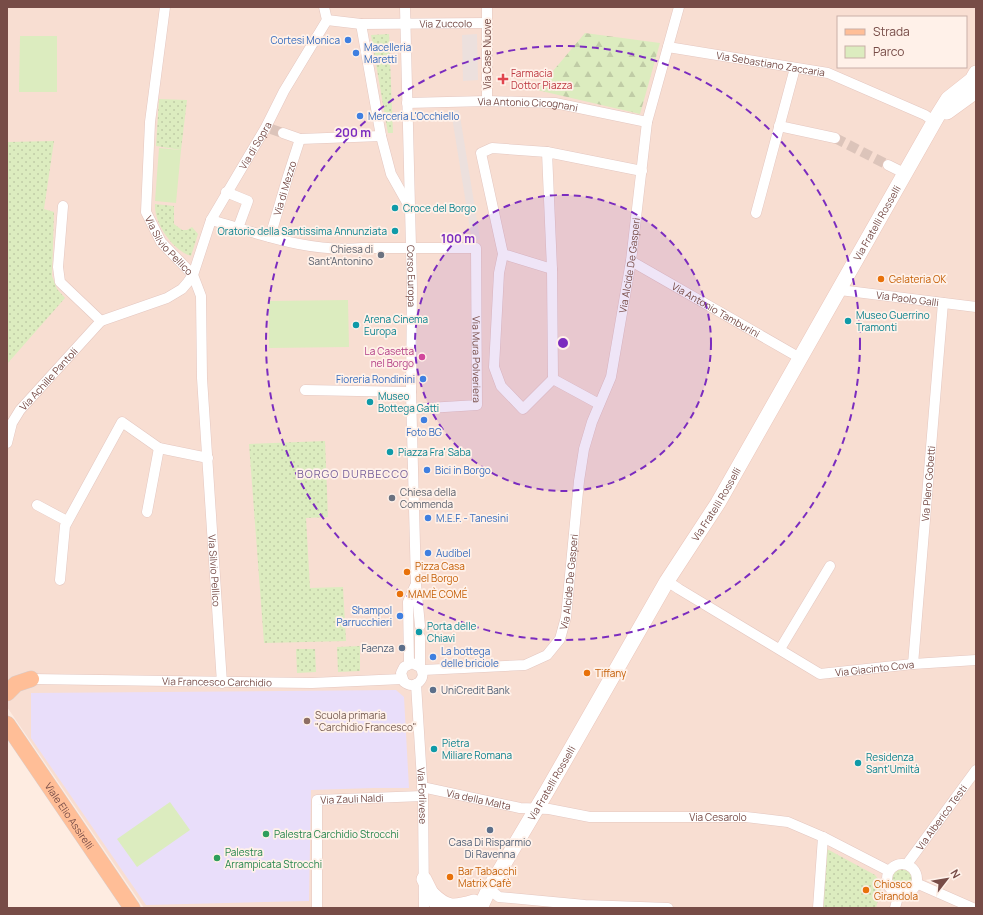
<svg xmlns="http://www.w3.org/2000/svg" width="983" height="915" viewBox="0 0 983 915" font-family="Manrope,sans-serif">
<defs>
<pattern id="green-dots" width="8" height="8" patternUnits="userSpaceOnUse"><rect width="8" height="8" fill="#dcecbf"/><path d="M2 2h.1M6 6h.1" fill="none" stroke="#c0cca6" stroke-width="1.8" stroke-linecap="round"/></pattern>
<pattern id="forest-firs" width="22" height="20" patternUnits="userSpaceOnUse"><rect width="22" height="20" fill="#dcecbf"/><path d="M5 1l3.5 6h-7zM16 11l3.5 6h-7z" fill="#c0cca6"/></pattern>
</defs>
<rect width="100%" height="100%" fill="#feece1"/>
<path fill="#f8ded2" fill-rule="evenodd" d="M7,7H976V908H144L7,707ZM838,17H966V67H838Z"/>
<path fill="#ece0dd" d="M477,34L478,80L463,81L462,35Z
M459,110L480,239L472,241L451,111Z"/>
<path fill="#e9defa" d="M396,690L404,697L409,788H374L311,790L309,901L146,905L31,738V693Z"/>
<path fill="url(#green-dots)" d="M389,34L393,133H388L371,35Z
M159,99L187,100L181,150L156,146Z
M54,141L44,209L54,212L52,276L57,289L65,298L7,364V142Z
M155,204L174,206V224L182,230H187L192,227L198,234L191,256C172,250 154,223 155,204Z
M325,441L328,517L306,518L310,588L343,587L346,641L264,643L249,444Z
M360,646V671L338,672L337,647Z
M296,649H315L316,672L297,673Z
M827,849L875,875C885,887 879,895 876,908H822Z
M891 879a11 11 0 1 1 22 0a11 11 0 1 1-22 0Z"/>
<path fill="url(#forest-firs)" d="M585,33L660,43L640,114L537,90Z"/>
<path fill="#dcecbf" d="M20,36H57V92H19Z
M159,148L181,150L176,203L155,201Z
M348,300L349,347L269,348V301Z
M170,802L190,830L137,867L117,839Z"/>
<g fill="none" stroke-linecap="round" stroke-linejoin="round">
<path stroke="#dcc4ba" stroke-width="10" stroke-dasharray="10 5" stroke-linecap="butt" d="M271,129L283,133
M835,138L888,165"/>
<defs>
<g id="minor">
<path id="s1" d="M165,7L150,122L146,212L161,242L193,275L201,296L202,378L222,683"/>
<path d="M324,7L327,20"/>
<path id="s2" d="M405,7L412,287L411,392L416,584L420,626"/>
<path d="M487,7V101"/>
<path id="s3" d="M327,20L361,24L487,23"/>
<path d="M361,24L381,136L391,174L409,206"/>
<path id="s4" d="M668,47L828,73L925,115L935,122"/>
<path id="s5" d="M407,103L487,101L555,103L647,122"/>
<path d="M779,126L835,138"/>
<path d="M283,133L300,139L381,136"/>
<path d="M547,152L492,148L481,153L503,254L552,269"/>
<path d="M888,165L906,174"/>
<path d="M226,192L248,201L238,228"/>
<path d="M63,206L58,267L60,282L101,321"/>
<path d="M756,213L795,68"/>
<path id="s6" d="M211,220C260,234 310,253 362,248H476L477,405L412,409"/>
<path id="s7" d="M270,237L288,176L300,139"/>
<path d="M503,254L499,273L494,367L501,386L523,409L553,379"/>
<path id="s8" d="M631,261L800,358"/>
<path id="s9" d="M840,290L976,307"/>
<path d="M305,390L411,392"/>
<path d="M599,404L553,379L552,269L547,152L642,171"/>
<path id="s10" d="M7,443L12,423L20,410L101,321L167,298L182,289L188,282L193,275L211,220L266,127L284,91L327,20"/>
<path d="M37,505L67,521"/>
<path d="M147,512L159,448"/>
<path d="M60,580L65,526L122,422L159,448L208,458"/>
<path id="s11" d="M667,581L679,589L820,674L913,664L976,660"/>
<path d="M420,637V667C428,678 415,691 404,682L401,673L404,667L412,663L420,667"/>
<path d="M780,649L830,566"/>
<path d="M409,663L408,602L415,586"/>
<path id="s12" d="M913,664L943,303"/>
<path id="s13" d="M423,670L525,665L547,655L560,639L566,617L579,481L584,449L592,422L611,377L631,261L647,122L679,7"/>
<path id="s14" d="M31,679L312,683L402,679"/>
<path id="s15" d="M416,684L423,796L424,908"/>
<path id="s16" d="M422,787L520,808L549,809L590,817H746L788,822L823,837L889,871"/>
<path id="s17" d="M907,864L976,770"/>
<circle cx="902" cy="879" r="15"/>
<path d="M916,883L973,908"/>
<path d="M489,889L499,897L585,905L668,908"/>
<path id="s18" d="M317,908V800L423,796"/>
<path d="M818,908L823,837"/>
<path d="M895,908L899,893"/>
</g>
<g id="secondary">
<path d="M947,112L976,91"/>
<path d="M424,879L436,903"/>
<path d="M432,894C447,909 454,908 474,902"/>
<path id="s19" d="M480,908L489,889L547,791L667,581L718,503L938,115L948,99L972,80L976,73"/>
</g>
<g id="primary">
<path d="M7,693L16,684L31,679"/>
<path id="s20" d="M7,724L132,908"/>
</g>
</defs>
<use href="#minor" stroke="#e4c7c0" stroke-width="11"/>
<use href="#secondary" stroke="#eac6bc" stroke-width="16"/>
<use href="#primary" stroke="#d9cdcb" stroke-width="17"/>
<use href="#minor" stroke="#fff" stroke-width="10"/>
<use href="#secondary" stroke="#fff" stroke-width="15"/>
<use href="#primary" stroke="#ffbe97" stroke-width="16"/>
</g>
<circle cx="563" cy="343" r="148" fill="#7b2cbf" fill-opacity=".12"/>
<g fill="none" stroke="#7b2cbf" stroke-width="2" stroke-dasharray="7 5">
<circle cx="563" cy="343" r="148"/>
<circle cx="563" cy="343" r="297"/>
</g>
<g fill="#3f7fe0" stroke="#fff1e9" stroke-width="1.5">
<circle cx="348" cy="40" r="4"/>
<circle cx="356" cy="53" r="4"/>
<circle cx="360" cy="116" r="4"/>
<circle cx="423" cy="379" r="4"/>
<circle cx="424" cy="420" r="4"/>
<circle cx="427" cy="470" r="4"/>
<circle cx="428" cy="518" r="4"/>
<circle cx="428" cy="553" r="4"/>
<circle cx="400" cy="616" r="4"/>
<circle cx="433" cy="657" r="4"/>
</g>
<path fill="#e0444e" stroke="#fff1e9" stroke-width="1.5" d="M501 73h4v4h4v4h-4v4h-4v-4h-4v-4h4z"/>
<g fill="#0f9aa8" stroke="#fff1e9" stroke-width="1.5">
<circle cx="395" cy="208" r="4"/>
<circle cx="395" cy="231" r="4"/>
<circle cx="848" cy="321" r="4"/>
<circle cx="356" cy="325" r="4"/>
<circle cx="370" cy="402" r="4"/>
<circle cx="390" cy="452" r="4"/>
<circle cx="419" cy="632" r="4"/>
<circle cx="434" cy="749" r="4"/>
<circle cx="858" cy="763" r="4"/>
</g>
<g fill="#6b7280" stroke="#fff1e9" stroke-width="1.5">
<circle cx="381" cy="255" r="4"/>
<circle cx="392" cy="498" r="4"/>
</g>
<g fill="#e8710a" stroke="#fff1e9" stroke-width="1.5">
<circle cx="881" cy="279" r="4"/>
<circle cx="407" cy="572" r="4"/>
<circle cx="400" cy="594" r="4"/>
<circle cx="587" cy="673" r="4"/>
<circle cx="450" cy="877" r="4"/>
<circle cx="866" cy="890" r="4"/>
</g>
<circle fill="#d1479c" stroke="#fff1e9" stroke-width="1.5" cx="422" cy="357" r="4"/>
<g fill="#5c6f8a" stroke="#fff1e9" stroke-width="1.5">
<circle cx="402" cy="648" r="4"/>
<circle cx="433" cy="690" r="4"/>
<circle cx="490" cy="830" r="4"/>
</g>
<circle fill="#8d6e63" stroke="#fff1e9" stroke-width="1.5" cx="307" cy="721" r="4"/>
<g fill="#2e9e5b" stroke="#fff1e9" stroke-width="1.5">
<circle cx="266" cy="834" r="4"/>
<circle cx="217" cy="858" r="4"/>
</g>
<g text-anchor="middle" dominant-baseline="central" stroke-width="3.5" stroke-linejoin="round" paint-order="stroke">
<g font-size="10" fill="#774c47" stroke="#fff1e9">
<text stroke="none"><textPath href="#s3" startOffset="119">Via Zuccolo</textPath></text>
<text transform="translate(487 54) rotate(-90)">Via Case Nuove</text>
<text stroke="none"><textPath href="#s4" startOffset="104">Via Sebastiano Zaccaria</textPath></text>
<text stroke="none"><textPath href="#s5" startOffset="121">Via Antonio Cicognani</textPath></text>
<text stroke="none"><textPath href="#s10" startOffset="406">Via di Sopra</textPath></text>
<text stroke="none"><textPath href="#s7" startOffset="51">Via di Mezzo</textPath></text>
<text stroke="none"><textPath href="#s19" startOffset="792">Via Fratelli Rosselli</textPath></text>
<text stroke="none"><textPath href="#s1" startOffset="247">Via Silvio Pellico</textPath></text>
<text stroke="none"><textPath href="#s13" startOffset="529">Via Alcide De Gasperi</textPath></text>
<text stroke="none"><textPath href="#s2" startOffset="269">Corso Europa</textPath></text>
<text stroke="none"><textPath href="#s9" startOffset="68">Via Paolo Galli</textPath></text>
<text stroke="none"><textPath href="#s8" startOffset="98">Via Antonio Tamburini</textPath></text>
<text stroke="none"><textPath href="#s6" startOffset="380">Via Mura Polveriera</textPath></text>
<text stroke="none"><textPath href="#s10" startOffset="78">Via Achille Pantoli</textPath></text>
<text stroke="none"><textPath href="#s12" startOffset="181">Via Piero Gobetti</textPath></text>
<text stroke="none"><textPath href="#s19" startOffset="468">Via Fratelli Rosselli</textPath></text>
<text stroke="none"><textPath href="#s1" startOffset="583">Via Silvio Pellico</textPath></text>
<text stroke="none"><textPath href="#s13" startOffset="205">Via Alcide De Gasperi</textPath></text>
<text stroke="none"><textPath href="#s11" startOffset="234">Via Giacinto Cova</textPath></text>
<text stroke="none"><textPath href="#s14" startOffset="186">Via Francesco Carchidio</textPath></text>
<text stroke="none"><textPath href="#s19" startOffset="144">Via Fratelli Rosselli</textPath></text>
<text stroke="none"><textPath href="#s15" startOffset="112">Via Forlivese</textPath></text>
<text stroke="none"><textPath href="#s16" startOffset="58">Via della Malta</textPath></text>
<text stroke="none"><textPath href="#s18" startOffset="143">Via Zauli Naldi</textPath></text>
<text stroke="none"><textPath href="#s20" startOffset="111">Viale Elio Assirelli</textPath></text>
<text stroke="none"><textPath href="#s16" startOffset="299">Via Cesarolo</textPath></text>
<text stroke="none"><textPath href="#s17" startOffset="58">Via Alberico Testi</textPath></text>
</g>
<g font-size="10" fill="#366cbe" stroke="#fff1e9" text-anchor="start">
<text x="340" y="40" text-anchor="end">Cortesi Monica</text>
<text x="364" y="47">Macelleria<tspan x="364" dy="12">Maretti</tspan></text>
<text x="368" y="116">Merceria L'Occhiello</text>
<text x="415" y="379" text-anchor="end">Fioreria Rondinini</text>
<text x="424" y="432" text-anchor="middle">Foto BG</text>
<text x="435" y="470">Bici in Borgo</text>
<text x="436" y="518">M.E.F. - Tanesini</text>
<text x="436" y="553">Audibel</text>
<text x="392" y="610" text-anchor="end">Shampol<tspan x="392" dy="12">Parrucchieri</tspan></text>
<text x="441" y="651">La bottega<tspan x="441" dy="12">delle briciole</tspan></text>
</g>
<g font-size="10" fill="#be3a42" stroke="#fff1e9" text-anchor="start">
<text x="511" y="73">Farmacia<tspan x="511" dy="12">Dottor Piazza</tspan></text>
</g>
<g font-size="10" fill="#0d838f" stroke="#fff1e9" text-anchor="start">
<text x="403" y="208">Croce del Borgo</text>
<text x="387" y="231" text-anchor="end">Oratorio della Santissima Annunziata</text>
<text x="856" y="315">Museo Guerrino<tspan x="856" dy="12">Tramonti</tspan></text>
<text x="364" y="319">Arena Cinema<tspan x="364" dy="12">Europa</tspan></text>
<text x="378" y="396">Museo<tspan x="378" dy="12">Bottega Gatti</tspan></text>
<text x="398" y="452">Piazza Fra' Saba</text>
<text x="427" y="626">Porta delle<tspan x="427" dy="12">Chiavi</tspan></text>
<text x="442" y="743">Pietra<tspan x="442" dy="12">Miliare Romana</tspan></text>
<text x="866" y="757">Residenza<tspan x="866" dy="12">Sant'Umiltà</tspan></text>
</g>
<g font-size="10" fill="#5b616d" stroke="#fff1e9" text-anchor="end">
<text x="373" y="249">Chiesa di<tspan x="373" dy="12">Sant'Antonino</tspan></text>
<text x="400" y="492" text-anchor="start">Chiesa della<tspan x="400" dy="12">Commenda</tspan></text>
</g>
<g font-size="10" fill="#c56008" stroke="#fff1e9" text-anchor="start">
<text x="889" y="279">Gelateria OK</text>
<text x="415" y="566">Pizza Casa<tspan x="415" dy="12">del Borgo</tspan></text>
<text x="408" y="594">MAMÈ COMÉ</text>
<text x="595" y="673">Tiffany</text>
<text x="458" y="871">Bar Tabacchi<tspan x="458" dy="12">Matrix Cafè</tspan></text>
<text x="874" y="884">Chiosco<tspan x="874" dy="12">Girandola</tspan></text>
</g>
<g font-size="10" fill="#b23c85" stroke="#fff1e9" text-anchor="end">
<text x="414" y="351">La Casetta<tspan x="414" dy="12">nel Borgo</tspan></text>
</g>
<g font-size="10" fill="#4e5e75" stroke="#fff1e9" text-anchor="end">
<text x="394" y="648">Faenza</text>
<text x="441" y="690" text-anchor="start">UniCredit Bank</text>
<text x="490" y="842" text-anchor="middle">Casa Di Risparmio<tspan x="490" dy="12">Di Ravenna</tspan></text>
</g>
<g font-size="10" fill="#785e54" stroke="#fff1e9" text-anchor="start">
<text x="315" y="715">Scuola primaria<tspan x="315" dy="12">"Carchidio Francesco"</tspan></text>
</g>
<g font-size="10" fill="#27864d" stroke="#fff1e9" text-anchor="start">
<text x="274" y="834">Palestra Carchidio Strocchi</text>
<text x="225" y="852">Palestra<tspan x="225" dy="12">Arrampicata Strocchi</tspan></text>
</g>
<g font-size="11" letter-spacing="1" fill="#79629b" stroke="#fff1e9">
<text x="353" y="473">BORGO DURBECCO</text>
</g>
</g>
<circle cx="563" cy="343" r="6" fill="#7b2cbf" stroke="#fff1e9" stroke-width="2"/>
<g font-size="12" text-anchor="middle" font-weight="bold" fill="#7b2cbf" stroke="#fff1e9" stroke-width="3.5" stroke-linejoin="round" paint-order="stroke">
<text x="353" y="137">200 m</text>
<text x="458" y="243">100 m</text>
</g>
<rect width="983" height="915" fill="none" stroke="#774c47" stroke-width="16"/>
<rect x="837" y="16" width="130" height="52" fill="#fff1e9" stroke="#c9afa8"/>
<rect x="845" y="29" width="20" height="6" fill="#ffbe97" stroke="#c9afa8"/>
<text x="873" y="36" font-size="12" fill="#774c47">Strada</text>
<rect x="845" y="46" width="20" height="12" fill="#dcecbf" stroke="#c9afa8"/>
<text x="873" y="56" font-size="12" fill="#774c47">Parco</text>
<g transform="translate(947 879) rotate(59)" stroke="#fff1e9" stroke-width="3" paint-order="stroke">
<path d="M0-3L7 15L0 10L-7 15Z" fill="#774c47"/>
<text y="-6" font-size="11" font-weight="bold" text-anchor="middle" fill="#774c47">N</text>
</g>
</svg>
